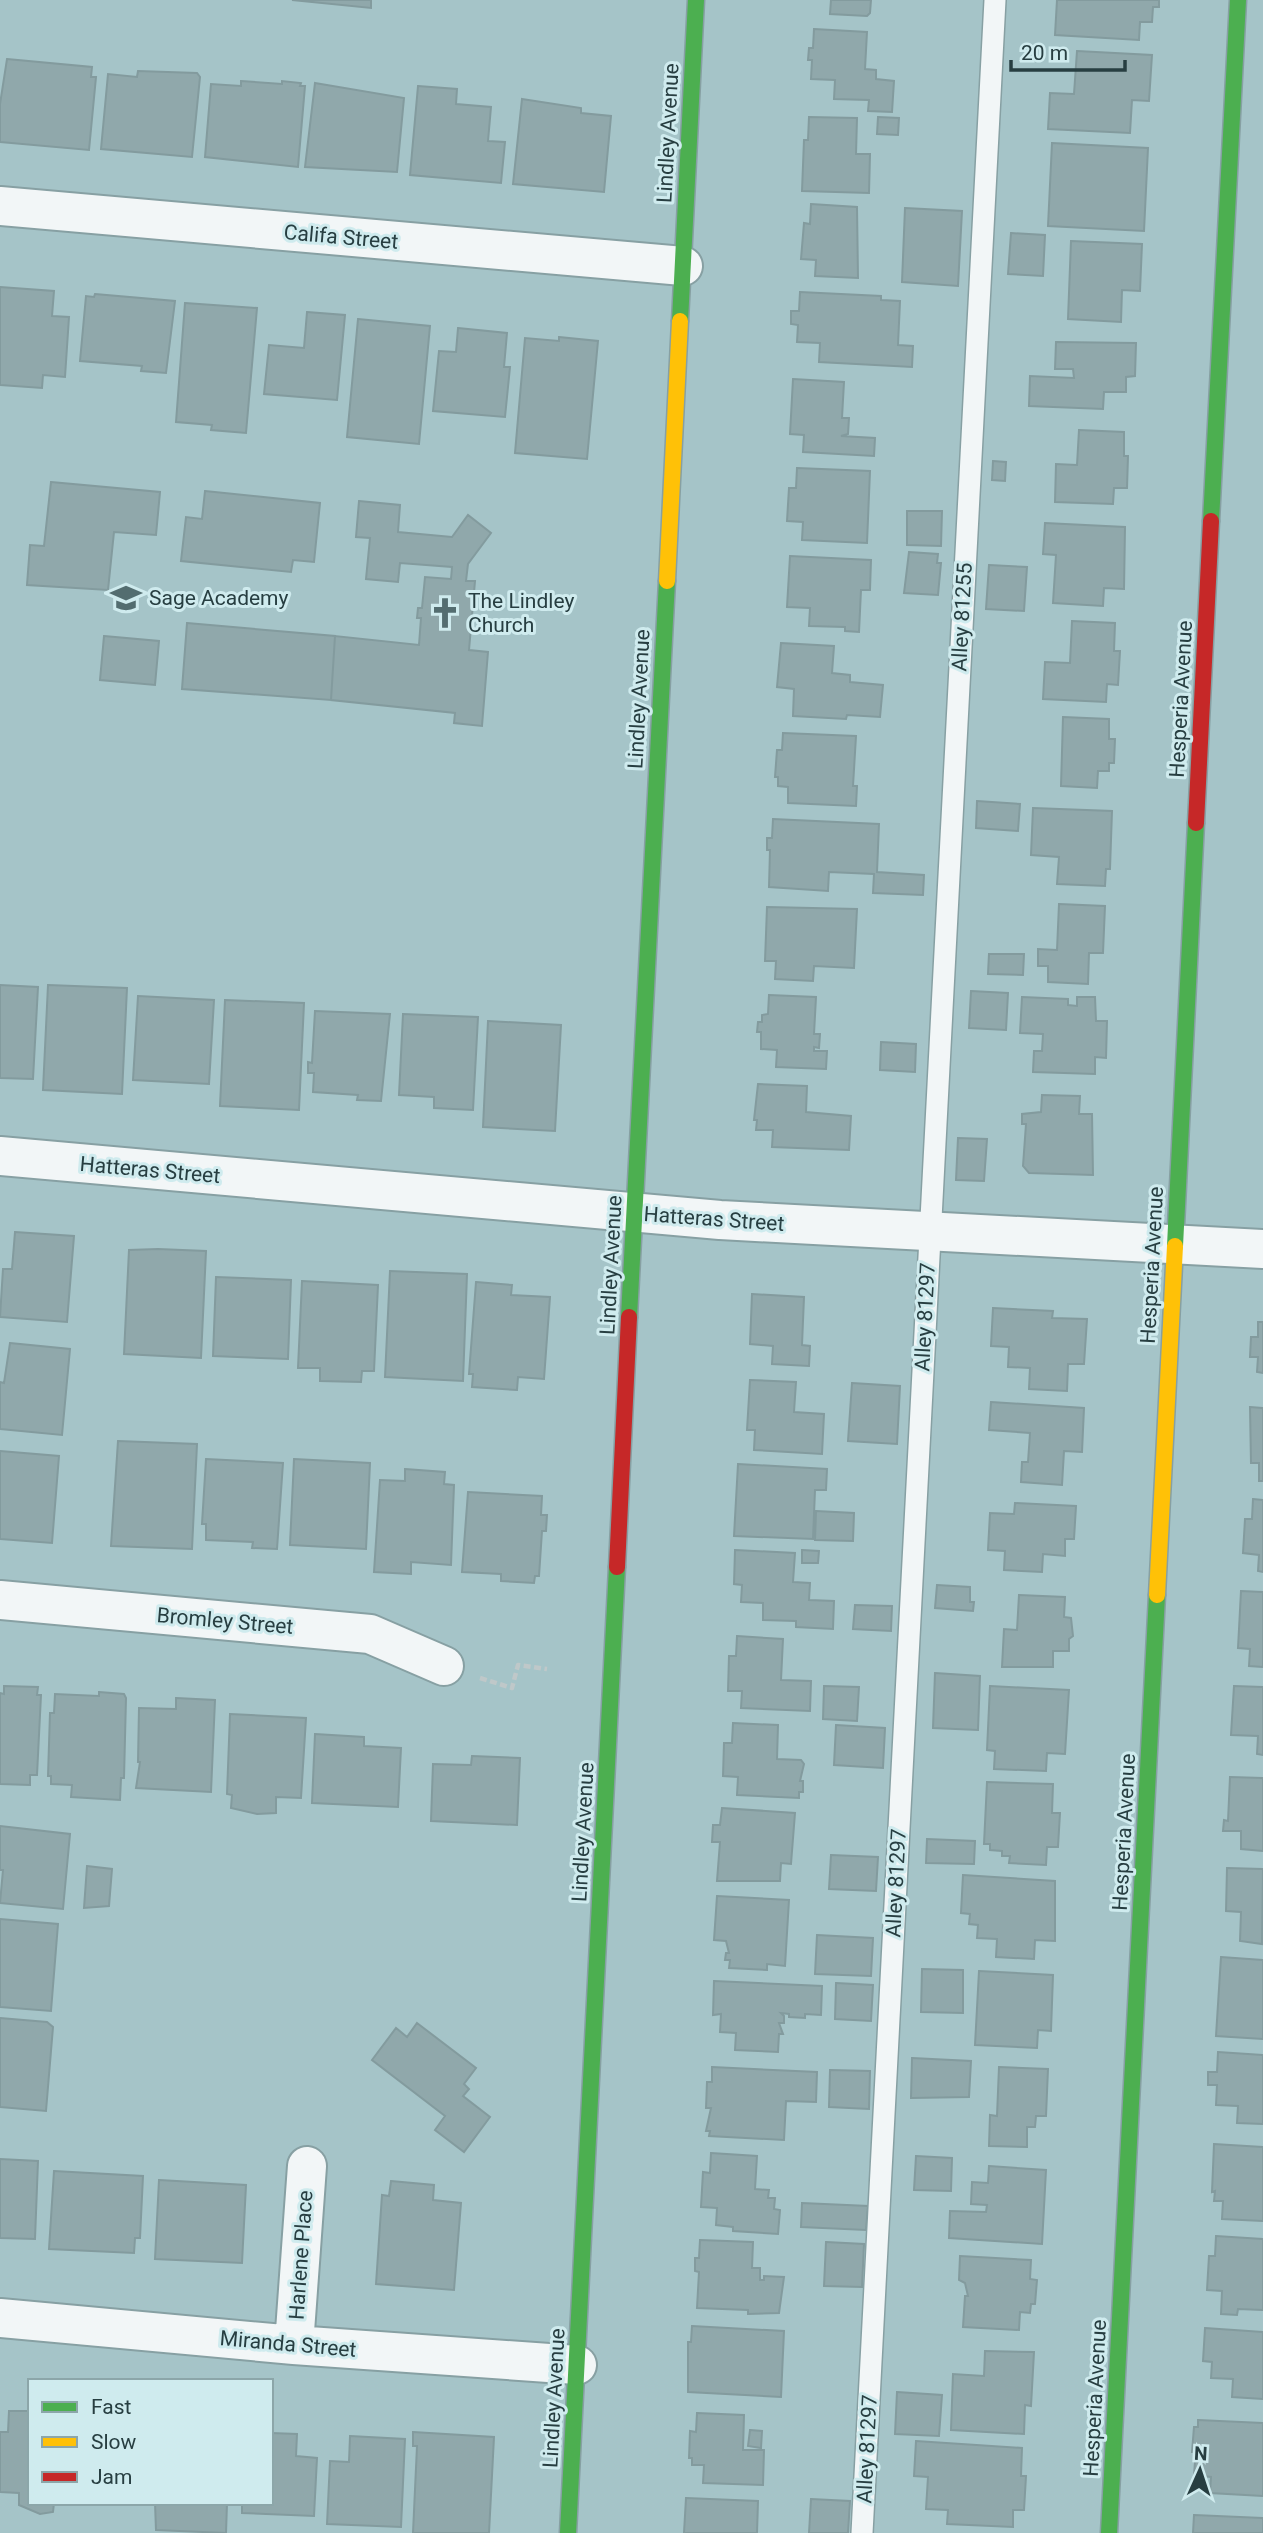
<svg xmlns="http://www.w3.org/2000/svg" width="1263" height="2533" viewBox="0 0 1263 2533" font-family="Roboto,sans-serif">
<rect width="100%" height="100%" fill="#a5c4c8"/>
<path fill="#90a8ab" stroke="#839b9e" stroke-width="2" d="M292,0H371V8Z
M831,0H871L870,13L867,16L830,14Z
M1057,0H1159V7H1153L1152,22H1140L1139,40L1055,35Z
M814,29L867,32L865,69L876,70V79L894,81L892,112L868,111L869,100L834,99L835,80L811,79L812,60H808L809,48H813Z
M1077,51L1152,55L1149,101L1132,100L1130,133L1048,129L1050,93L1074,94Z
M7,59L92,67L91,77H96L89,150L0,142V104Z
M138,71L197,73L200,77L192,157L101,149L108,74L137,77Z
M241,81L282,84V81L301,83L300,86H305L298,167L205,157L211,84L241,86Z
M315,83L404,98L397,172L305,167Z
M418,86L457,89L456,104L491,107L488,141L505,142L501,183L410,175Z
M522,99L581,108V113L611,116L604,192L513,184Z
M809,117L857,118L856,154H870L869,193L802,191L804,140H808Z
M878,117L899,118L898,135L877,134Z
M1052,143L1148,148L1144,231L1048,226Z
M811,204L857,207L858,278L815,276L816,260L801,259L804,223L810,224Z
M905,208L962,211L958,286L902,282Z
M1011,233L1045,235L1043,276L1008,274Z
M1071,241L1142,244L1140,291L1122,290L1121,322L1068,319Z
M0,287L54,291L52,316L69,317L65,377L43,375L42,388L0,385Z
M800,292L881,296V300L900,301L898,345L913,346L912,367L819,362L820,343L797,342L798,325L791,324V311H799Z
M95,294L175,301L166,373L141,371L142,366L80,361L86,296L94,297Z
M185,303L257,308L246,433L211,430L212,425L176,422Z
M307,312L345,315L337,400L264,394L269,345L304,348Z
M358,319L430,326L419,444L347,437Z
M458,328L507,333L504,367H510L505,417L433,411L439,351L456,352Z
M559,337L598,341L587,459L515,453L525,338L559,341Z
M1056,342L1136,343L1135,376L1126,377V392H1104L1103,409L1029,406L1030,376L1074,378L1073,369H1055Z
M793,379L844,382L842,418H849L848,434L841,436L875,438L874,456L803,452L804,435L790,434Z
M1079,430L1124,432V456H1128L1127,488H1114L1113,504L1055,502L1056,464L1077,465Z
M993,461L1006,462L1005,481L992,480Z
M797,468L870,471L867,543L802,540L803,522L787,521L789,488H796Z
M51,482L160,492L156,535L114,532L108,590L27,585L30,545L44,546Z
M205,491L320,503L314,562L293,560L291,572L181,561L186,517L202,519Z
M359,501L400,505L398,532L452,537L468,515L491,533L468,564L466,581H475L469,650L488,652L482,726L454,723L455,713L331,700L335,636L419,645L421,618H417L418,608H422L425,577L451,579L452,567L400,563L398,582L366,579L370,538L356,537Z
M907,511H942L941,546L907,545Z
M1045,523L1125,527L1124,589L1104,588L1103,606L1053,603L1056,555L1043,554Z
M909,552L938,554L937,563H941L938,595L904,593Z
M790,556L871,560L870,590H861L859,632L845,631V627L809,626L810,608L787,607Z
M989,565L1027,567L1024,611L986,609Z
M1072,621L1115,623L1114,651H1120L1118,685L1107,684L1106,702L1043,699L1045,662L1070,663Z
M187,623L335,636L331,700L182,689Z
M104,636L159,641L155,685L100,680Z
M781,643L834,646L832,673L850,675V682L883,685L880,717L847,715L846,719L793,716L794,689L777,687Z
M1063,717L1109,719V739H1115L1114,763H1109V771H1098L1097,788L1061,786Z
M783,733L856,736L853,786H857L856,806L788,803V787L778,786V777H775L777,750H782Z
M977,801L1020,804L1018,831L976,828Z
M1033,808L1112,811L1110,869H1106L1105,886L1057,884L1059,857L1031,855Z
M773,819L879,824L877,872L924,875L923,895L873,893L874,874L829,872L828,891L769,887L770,850H767V838H772Z
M1059,904L1105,906L1103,953H1089L1088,984L1048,982V966H1038V949L1057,950Z
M767,907L857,909L854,968L814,966L813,981L775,979L776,961H765Z
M989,954H1024L1023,975L988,974Z
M0,985L38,987L33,1079L0,1078Z
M48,985L127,988L122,1094L43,1090Z
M971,991L1008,993L1006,1030L969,1028Z
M769,995L816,997L814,1034H820L819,1048L814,1047V1051H827L826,1069L776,1067L777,1050L761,1049V1032H757L758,1022H762V1015L768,1014Z
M138,996L214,1000L209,1084L133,1080Z
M1022,997L1068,999V1005L1077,1006V997H1095L1096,1021H1107L1106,1058L1095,1057V1074L1033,1072L1034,1051H1042L1043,1034L1020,1033Z
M225,1000L304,1003L299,1110L220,1106Z
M315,1011L390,1014L381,1101L357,1100L358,1095L313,1092L314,1073H308V1062L312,1063Z
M403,1014L478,1017L473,1110L434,1108V1097L399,1095Z
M488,1021L561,1025L555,1131L483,1127Z
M881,1042L916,1044L915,1072L880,1070Z
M758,1084L807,1086L806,1112L851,1116L849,1150L772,1147L773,1130H756L757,1120H754Z
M1042,1095L1080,1096L1079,1114H1092L1093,1175L1029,1173L1023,1166L1026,1124H1022V1114L1041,1112Z
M958,1138L987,1139L984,1181L956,1180Z
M15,1232L74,1236L67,1322L0,1317L3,1269H12Z
M158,1249L206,1251L201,1358L124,1354L129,1250Z
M390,1271L467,1274L463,1381L385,1377Z
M216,1277L291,1280L288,1359L213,1356Z
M302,1281L378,1285L374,1371H362L361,1382L320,1381V1368H298Z
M476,1282L512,1285L511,1295L550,1297L544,1379L518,1377L517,1390L472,1387L473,1374H469Z
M752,1294L804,1297L802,1345L810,1346L809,1366L772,1364L773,1346L750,1344Z
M993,1308L1053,1311L1052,1318L1087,1319L1084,1364H1068L1067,1391L1029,1389L1030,1368L1008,1367L1009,1347L991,1346Z
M1258,1322H1263V1373L1257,1372L1258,1357H1250L1251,1337H1258Z
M10,1343L70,1349L62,1435L0,1429V1382L4,1383Z
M750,1380L796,1382L794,1412L824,1414L822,1454L754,1450L755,1430H747Z
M852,1383L900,1386L897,1444L848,1441Z
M991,1402L1084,1408L1082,1452L1064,1451L1062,1485L1021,1482L1022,1462H1028L1030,1433L989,1430Z
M1250,1407L1263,1408V1481H1259V1463H1251Z
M118,1441L197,1444L192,1549L111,1546Z
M0,1451L59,1456L52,1543L0,1539Z
M206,1459L283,1463L277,1549L252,1548L253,1542L206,1540V1524H202Z
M294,1459L370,1463L366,1549L290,1545Z
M738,1464L827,1469L826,1490H815L813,1539L734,1536Z
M405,1469L445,1472L444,1484L454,1485L451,1565L411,1562V1574L374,1572L380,1480L405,1481Z
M468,1492L542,1496L541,1515H547L546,1531H542L539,1576H535L534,1583L501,1581V1574L462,1572Z
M1253,1499L1263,1500V1572L1258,1571L1259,1555L1243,1553L1245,1519H1252Z
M1015,1503L1076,1506L1074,1539H1065V1556L1043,1554L1042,1572L1004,1570L1005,1551L988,1550L990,1513L1014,1514Z
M816,1511L854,1513L853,1541L815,1540Z
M735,1550L795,1553L793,1582L810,1583L809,1600L834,1601L833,1629L796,1627V1621L763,1620V1603L741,1602L742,1585L734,1584Z
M802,1550L819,1551L818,1563H802Z
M937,1585L970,1587V1602H974L973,1611L935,1608Z
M1241,1591L1263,1592V1667L1249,1666L1250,1649L1238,1648Z
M1019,1595L1065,1597L1064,1617L1071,1618L1073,1636L1069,1639V1651H1053V1667H1002L1004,1629L1017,1630Z
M855,1605L892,1606L891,1631L853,1629Z
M737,1636L783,1639L781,1680L811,1681L810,1711L741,1708L742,1691H728L729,1656H736Z
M935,1673L980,1676L978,1730L933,1728Z
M4,1686L38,1687L37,1695H41L37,1775H30V1785L0,1784V1693L4,1694Z
M824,1686L859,1687L857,1721L823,1719Z
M990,1686L1069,1690L1065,1754L1047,1753L1046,1771L994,1769L995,1751L987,1750Z
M1234,1686L1263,1687V1755L1257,1754L1258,1736L1231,1735Z
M99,1692L124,1694L126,1698L124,1778H121L120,1800L71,1797L72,1785L51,1784V1776H48L50,1713H54L55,1694L99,1696Z
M176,1698L215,1700L211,1792L136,1788L140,1762H138L139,1708L176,1709Z
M230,1714L306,1718L301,1798L276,1797V1813L257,1814L231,1808L232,1795L227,1794Z
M733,1723L778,1725L777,1759L801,1760L804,1764L800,1781H803V1792H799V1798L737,1795L738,1777L723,1776L724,1743H732Z
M836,1725L885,1728L883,1768L834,1765Z
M315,1734L364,1737V1746L401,1748L398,1807L312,1803Z
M472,1756L520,1758L517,1825L431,1821L433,1764L471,1765Z
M1230,1777L1263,1778V1851L1241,1849V1831H1223L1224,1820L1228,1821Z
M987,1782L1053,1784L1052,1813H1060L1058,1847H1047L1046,1865L1009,1863L1010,1856H1002V1851L990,1850V1844H984Z
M722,1808L795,1813L791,1864L781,1863L780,1881H717L720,1842H712L713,1825H720Z
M0,1826L70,1834L63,1909L0,1903L3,1870H0Z
M927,1839L975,1841L974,1864L926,1863Z
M831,1855L878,1857L876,1891L829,1889Z
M87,1866L112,1869L109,1906L84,1908Z
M1227,1868L1263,1869L1262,1944L1240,1941L1241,1912L1226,1911Z
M963,1875L1055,1881V1941L1035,1940L1034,1959L996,1957L997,1939L977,1938L978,1925L969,1924L970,1914L961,1913Z
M717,1896L789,1900L785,1966L767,1964V1970L729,1968L730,1960H725L726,1953H729L726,1941L714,1940Z
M0,1919L58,1924L51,2011L0,2007Z
M817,1935L873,1938L871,1976L815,1974Z
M1221,1957L1263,1960V2039L1216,2036Z
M922,1969L963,1970V2013L921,2012Z
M979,1971L1053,1975L1051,2031L1038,2030L1037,2048L975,2045Z
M714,1981L822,1986L821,2015L805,2014V2018L789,2017V2014L781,2013L784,2016V2023H779L783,2034H779L778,2052L735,2050L736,2033L720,2032L721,2014L713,2015Z
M836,1983L873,1985L871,2021L835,2019Z
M0,2018L47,2022L53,2027L46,2111L0,2107Z
M417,2023L476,2068L464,2084L469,2089L463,2096L490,2117L464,2152L435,2130L445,2116L372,2060L396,2028L407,2037Z
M1218,2052L1263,2055V2124L1237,2123L1238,2106L1216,2105L1217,2085H1208V2072H1217Z
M912,2058L971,2061L969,2097L911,2098Z
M712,2067L817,2072L816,2102L786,2101L784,2140L709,2136L710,2131H706L711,2108H706L707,2082H712Z
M999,2067L1048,2069L1046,2116H1036L1035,2127H1027V2147L989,2146L990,2115L997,2116Z
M830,2070L870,2071L869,2109L829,2107Z
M1214,2144L1263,2147V2221L1222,2219L1223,2201H1214L1215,2191L1212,2192Z
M711,2153L757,2156L755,2189L769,2190L768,2198H775L774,2209L780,2210L778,2234L733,2231V2227L716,2225L717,2208L701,2207L703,2172L710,2173Z
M916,2156L952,2158L951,2191L914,2190Z
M0,2159L38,2161L35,2239L0,2238Z
M989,2166L1046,2170L1042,2244L949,2238L950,2211L986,2212L987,2205L971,2204L972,2182L988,2183Z
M54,2171L143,2176L140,2238H135L134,2253L49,2249Z
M159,2180L246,2185L242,2263L155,2259Z
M391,2181L434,2185L433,2200L461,2203L454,2290L376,2284L382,2195L389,2196Z
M802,2203L868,2206L866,2230L801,2227Z
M1216,2236L1263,2239V2310L1238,2309L1237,2315L1221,2314L1222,2291L1207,2290L1209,2256H1215Z
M700,2240L753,2242L752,2268H760V2280H764V2276L784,2277L779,2313L748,2314V2310L697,2308L699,2272L695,2271V2258H699Z
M826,2242L864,2244L862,2287L824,2286Z
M960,2256L1031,2260L1030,2279L1037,2280L1035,2304H1031L1030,2313L1020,2312L1019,2330L963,2327L965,2296H968L965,2283L959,2280Z
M692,2326L784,2331L781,2397L688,2392V2342H691Z
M1205,2328L1263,2332V2399L1232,2397L1233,2379L1211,2378L1212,2362L1203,2361Z
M985,2351L1034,2352L1031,2406L1025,2405L1024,2434L951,2430L953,2374L984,2376Z
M897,2392L942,2395L939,2436L895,2434Z
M9,2411H30V2503H54L53,2512L40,2514L19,2505V2493L0,2492V2432H8Z
M697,2413L744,2415L743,2450H764L763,2485L703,2483L704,2465H692V2458H689L690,2431L696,2432Z
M1198,2420L1263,2423V2496L1210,2493L1211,2477L1194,2475L1195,2462H1199L1197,2452H1192L1194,2427H1198Z
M750,2430L762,2431L761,2448L748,2446Z
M413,2432L494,2437L489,2533H413L417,2446H413Z
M271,2433L297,2434L296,2456L317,2458L314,2516L242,2513V2503H271Z
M350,2436L405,2439L401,2527L327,2524L330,2461L349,2462Z
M916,2441L1022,2448L1021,2476H1026L1024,2510H1013V2527L947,2524L948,2510L926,2509L928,2477L914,2476Z
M686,2498L758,2501L757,2533H684Z
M811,2499L850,2501L848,2533H809Z
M155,2503H227L226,2533L156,2530Z
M1194,2515L1263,2518V2533H1193Z"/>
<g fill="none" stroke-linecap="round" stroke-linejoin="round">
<defs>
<path id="lane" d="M862,2533L995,0"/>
<path id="street" d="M0,206L683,266
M0,1156L720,1220L1263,1249
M0,1600L370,1634L444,1666
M0,2318L294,2345L577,2365
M294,2345L307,2166"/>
<path id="fast" d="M680,321L696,0
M1211,521L1238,0
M1175,1246L1196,823
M629,1317L667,581
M568,2533L617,1567
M1109,2533L1157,1595"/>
<path id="slow" d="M667,581L680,321
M1157,1595L1175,1246"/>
<path id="jam" d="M1196,823L1211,521
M617,1567L629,1317"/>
</defs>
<use href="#lane" stroke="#87a0a3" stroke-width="24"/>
<use href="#street" stroke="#87a0a3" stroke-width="42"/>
<use href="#fast" stroke="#87a0a3" stroke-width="19"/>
<use href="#slow" stroke="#87a0a3" stroke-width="19"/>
<use href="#jam" stroke="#87a0a3" stroke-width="19"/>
<path stroke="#bfc8c9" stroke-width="4.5" stroke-dasharray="7 3.5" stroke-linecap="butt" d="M480,1678L512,1688L518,1665L547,1669"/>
<use href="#lane" stroke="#f2f6f7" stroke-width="21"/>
<use href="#street" stroke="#f2f6f7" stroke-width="38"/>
<use href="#fast" stroke="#4caf50" stroke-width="16"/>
<use href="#slow" stroke="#ffc107" stroke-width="16"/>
<use href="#jam" stroke="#c62828" stroke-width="16"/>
</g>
<defs>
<symbol id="school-bare" viewBox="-9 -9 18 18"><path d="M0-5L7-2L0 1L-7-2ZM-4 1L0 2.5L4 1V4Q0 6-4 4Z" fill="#536d70" stroke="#cfebee" stroke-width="2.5" paint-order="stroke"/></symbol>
<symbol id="church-bare" viewBox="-9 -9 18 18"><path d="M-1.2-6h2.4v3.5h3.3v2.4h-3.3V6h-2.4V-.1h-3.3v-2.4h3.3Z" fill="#536d70" stroke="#cfebee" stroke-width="2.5" paint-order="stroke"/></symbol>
</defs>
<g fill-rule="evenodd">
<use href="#school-bare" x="104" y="576" width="44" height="44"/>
<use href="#church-bare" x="423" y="591" width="44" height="44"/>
</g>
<g text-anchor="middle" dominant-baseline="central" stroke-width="6" stroke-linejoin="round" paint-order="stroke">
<g font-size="21" fill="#273e41" stroke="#cfebee">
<text transform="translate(668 133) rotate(-87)">Lindley Avenue</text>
<text transform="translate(341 237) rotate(5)">Califa Street</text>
<text transform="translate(962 617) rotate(-87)">Alley 81255</text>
<text transform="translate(639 699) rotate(-87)">Lindley Avenue</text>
<text transform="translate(1181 699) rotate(-87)">Hesperia Avenue</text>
<text transform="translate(150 1170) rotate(5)">Hatteras Street</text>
<text transform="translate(714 1219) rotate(4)">Hatteras Street</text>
<text transform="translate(611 1265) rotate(-87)">Lindley Avenue</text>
<text transform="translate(1152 1265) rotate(-87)">Hesperia Avenue</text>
<text transform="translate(925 1317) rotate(-87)">Alley 81297</text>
<text transform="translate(225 1621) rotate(5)">Bromley Street</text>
<text transform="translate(583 1832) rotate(-87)">Lindley Avenue</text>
<text transform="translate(1124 1832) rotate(-87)">Hesperia Avenue</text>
<text transform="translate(896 1883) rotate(-87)">Alley 81297</text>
<text transform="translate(301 2255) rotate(-86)">Harlene Place</text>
<text transform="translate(288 2344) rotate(5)">Miranda Street</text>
<text transform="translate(554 2398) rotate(-87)">Lindley Avenue</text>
<text transform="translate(1095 2398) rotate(-87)">Hesperia Avenue</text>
<text transform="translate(867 2449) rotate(-87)">Alley 81297</text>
</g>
<g font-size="21" fill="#273e41" stroke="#cfebee" text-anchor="start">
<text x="149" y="598">Sage Academy</text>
<text x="468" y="601">The Lindley<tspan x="468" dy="24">Church</tspan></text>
</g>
</g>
<rect x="28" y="2379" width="245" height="126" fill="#cfebee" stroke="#8ca6a9" stroke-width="2"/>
<rect x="42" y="2402" width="35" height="10" fill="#4caf50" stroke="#8ca6a9" stroke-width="2"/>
<text x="91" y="2414" font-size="21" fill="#273e41">Fast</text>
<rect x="42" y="2437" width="35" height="10" fill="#ffc107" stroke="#8ca6a9" stroke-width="2"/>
<text x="91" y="2449" font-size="21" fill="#273e41">Slow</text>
<rect x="42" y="2472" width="35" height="10" fill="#c62828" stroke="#8ca6a9" stroke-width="2"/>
<text x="91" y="2484" font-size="21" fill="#273e41">Jam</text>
<g transform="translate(1200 2470) rotate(3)" stroke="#cfebee" stroke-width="5" paint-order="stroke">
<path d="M0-5L12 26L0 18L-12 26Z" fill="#273e41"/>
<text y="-10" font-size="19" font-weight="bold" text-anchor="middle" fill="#273e41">N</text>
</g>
<path d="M1011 60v10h114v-10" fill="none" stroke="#273e41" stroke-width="3.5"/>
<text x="1021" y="60" font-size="21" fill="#273e41" stroke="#cfebee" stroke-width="5" paint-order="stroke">20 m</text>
</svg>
